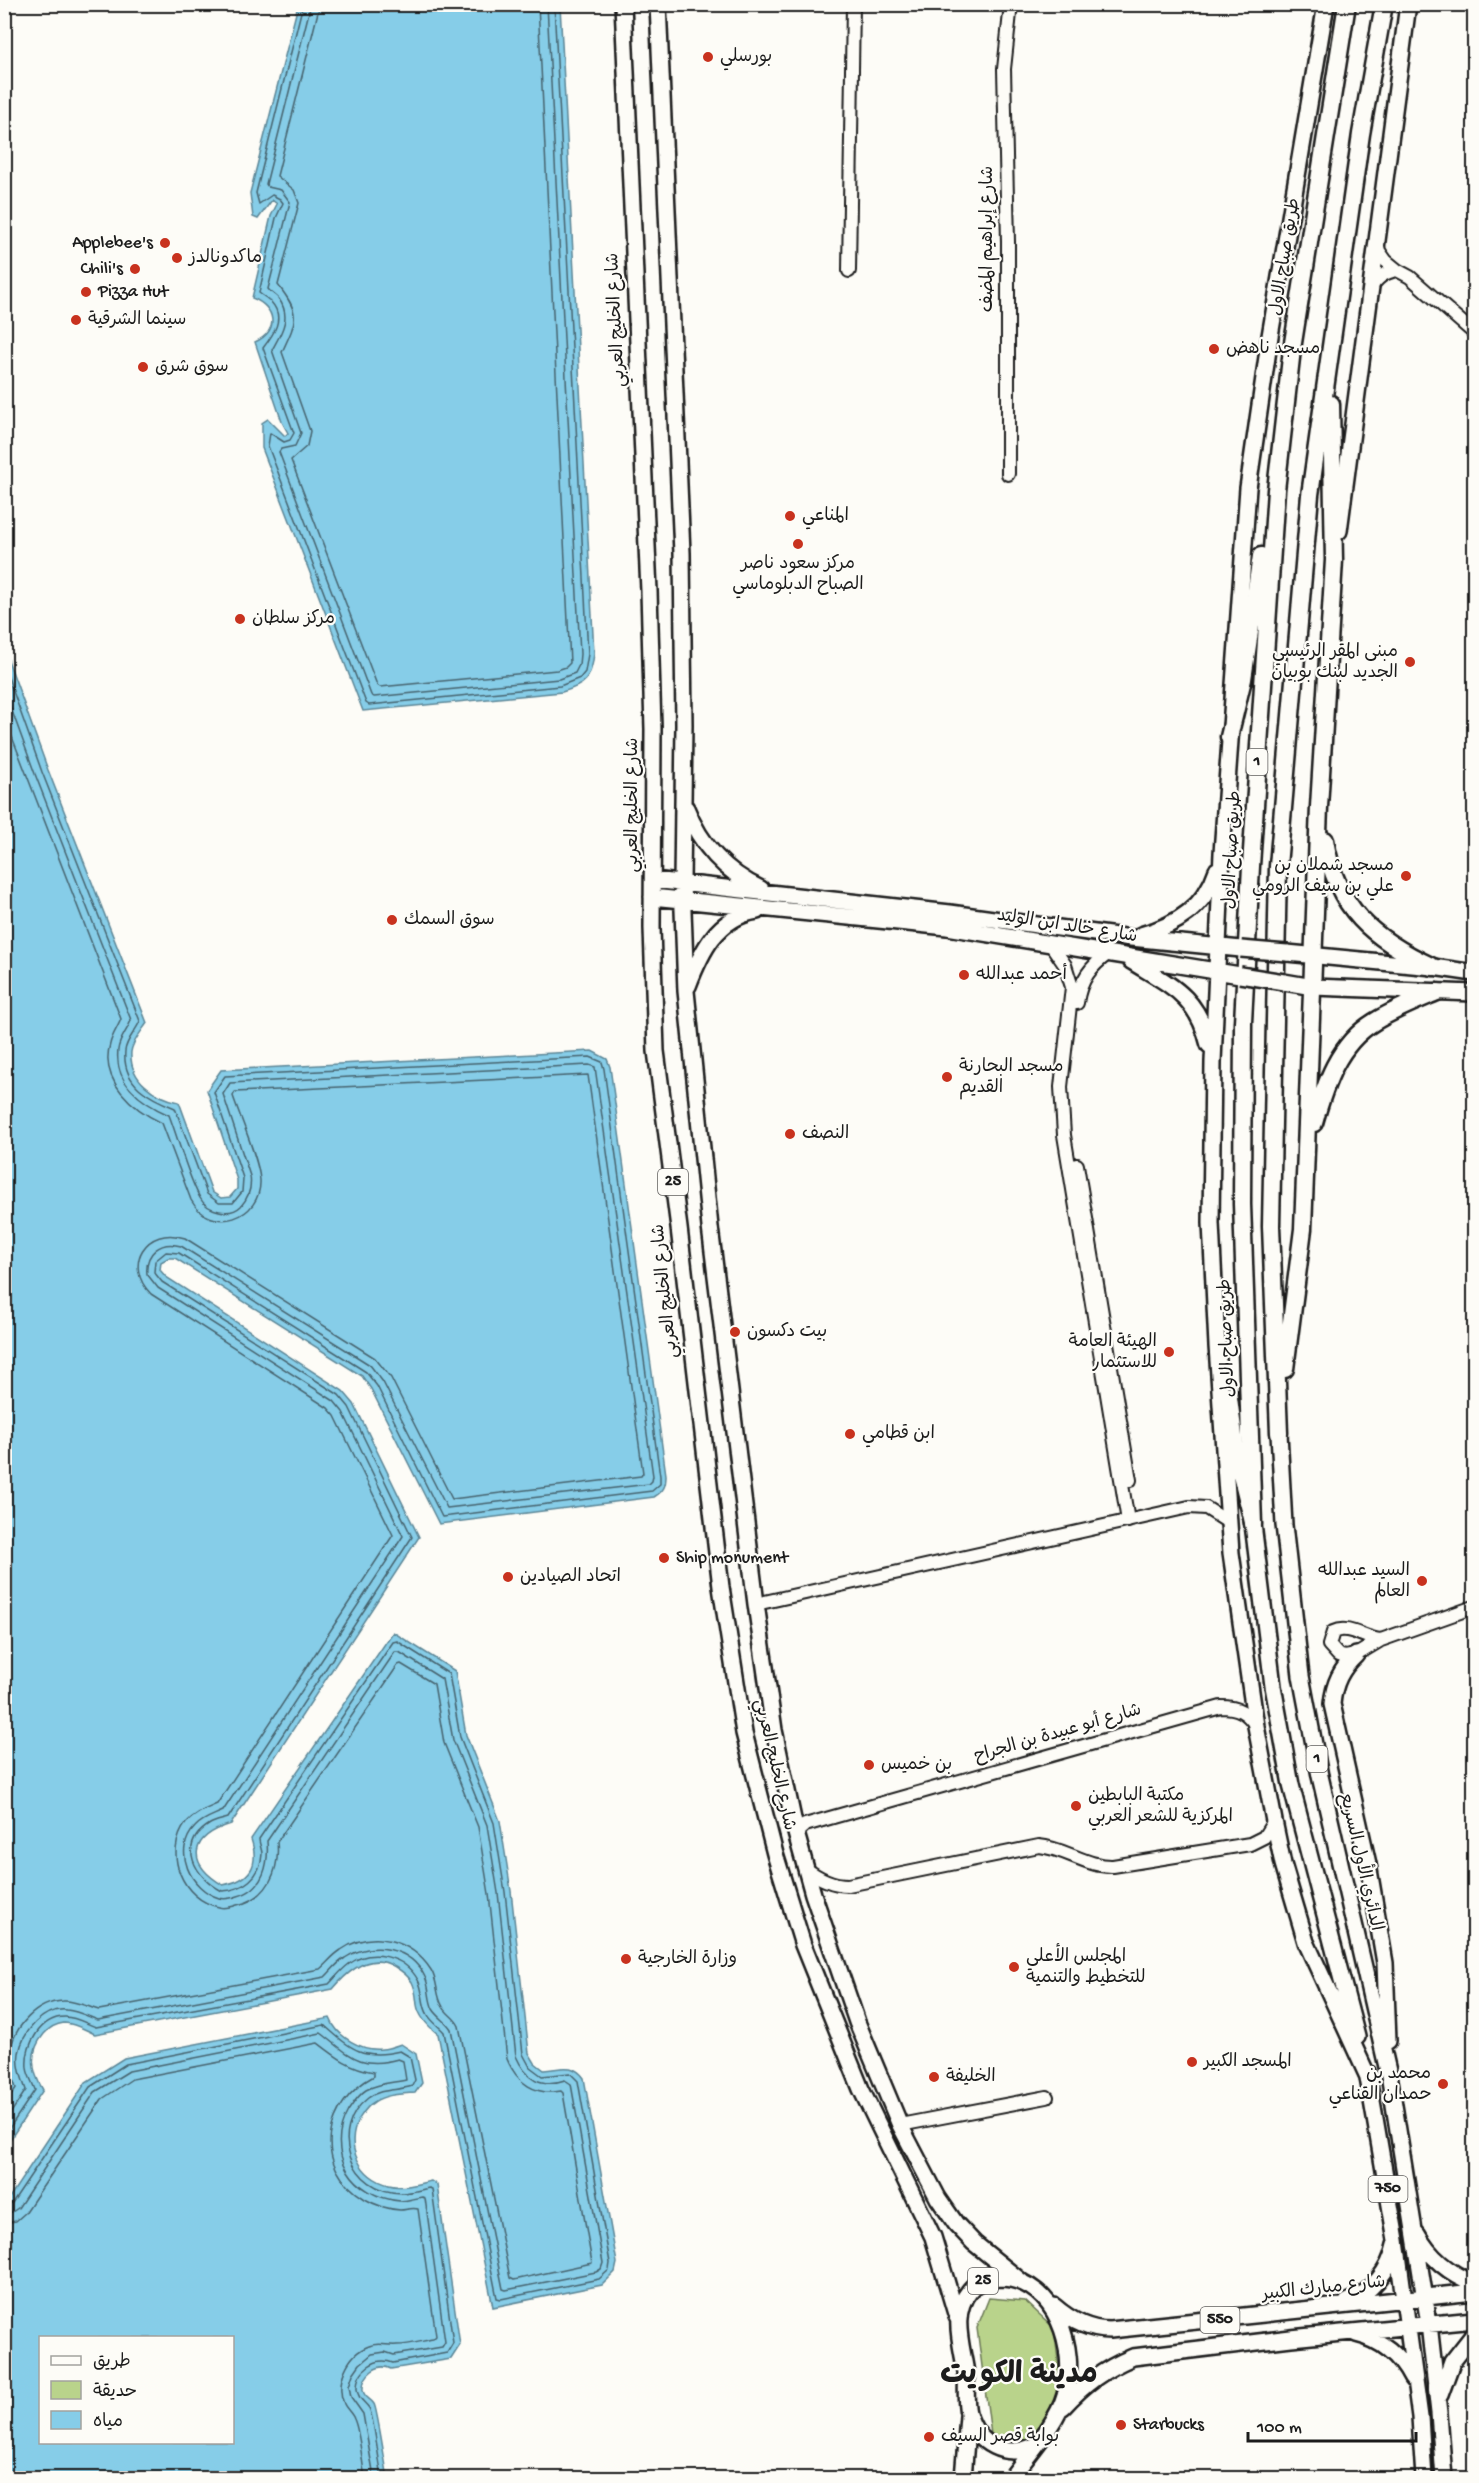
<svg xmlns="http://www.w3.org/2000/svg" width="1479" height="2483" viewBox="0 0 1479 2483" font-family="'Gochi Hand','Playpen Sans Arabic',sans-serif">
<rect width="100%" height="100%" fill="#fdfcf7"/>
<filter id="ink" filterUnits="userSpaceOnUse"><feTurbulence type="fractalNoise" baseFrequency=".0167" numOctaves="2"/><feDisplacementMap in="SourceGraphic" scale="12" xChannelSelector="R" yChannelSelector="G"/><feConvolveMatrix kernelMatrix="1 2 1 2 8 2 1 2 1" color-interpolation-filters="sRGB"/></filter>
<g filter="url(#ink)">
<path fill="#b9d38b" stroke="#6a7854" stroke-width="1.5" d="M989,2298L1025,2301L1054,2328L1059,2368L1058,2411L1034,2444L1010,2448L992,2442L977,2328Z"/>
<path fill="#86cde8" stroke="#5c8696" stroke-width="1.5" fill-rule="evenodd" d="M298,5H560L594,654C591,679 586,685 562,692L363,711L262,448V423L268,419L285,436L288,433L282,422L255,342C280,331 276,307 252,298L271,216L277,204L272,200L258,219L253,217L250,193Z
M4,649L48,770L147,1023C141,1032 132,1042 131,1052C129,1080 155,1097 179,1102L212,1192L221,1198L230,1197L237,1189V1180L207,1090L221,1070L592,1051L607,1059L610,1067L666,1475C666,1486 664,1491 654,1497L439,1524L371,1389L362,1376L175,1258H168L161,1262L160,1270L166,1277L343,1391L354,1404L419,1537L231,1824C189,1837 186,1863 223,1885C250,1880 260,1866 251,1839L393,1632L455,1671L466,1735L500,1821L511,1891L529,2053L535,2063L544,2070C561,2069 572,2062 584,2078L617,2263L615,2272L602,2285L493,2307L438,2034C429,2027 419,2017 417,2005C416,1997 416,1990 412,1982C408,1976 402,1971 395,1967C371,1951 348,1971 333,1989L95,2034C86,2030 74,2023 64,2023C55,2024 49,2028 44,2034C29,2052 31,2070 43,2090L5,2147Z
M330,2018C337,2037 361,2051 382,2049C388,2049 395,2046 401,2044L416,2054L422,2083L415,2093C402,2094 385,2094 374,2102C367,2106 363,2113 359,2119C344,2147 360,2177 389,2185C403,2189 417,2184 431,2181L437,2185L460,2345L451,2359L391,2369C378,2362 362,2375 363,2390C364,2398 370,2398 374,2404C377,2408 386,2469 388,2478H5V2204L86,2082L124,2058ZM40,2338H232V2442H40Z"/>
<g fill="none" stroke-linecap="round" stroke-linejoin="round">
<path stroke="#46636e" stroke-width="1.5" d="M303,4L256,193L259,204L272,195L280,199L283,203L276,218L259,293C263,296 268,299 271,302C286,318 273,335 263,348L294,433L290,440L284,442L270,433L268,446L366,703L369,705L560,686L580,678L585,672L588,654L554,4
M311,4L266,184L268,187L281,190L290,202L268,289C271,293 276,295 279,299C292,318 281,333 272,350L301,433L295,446L281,449L279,452L371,695L374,697L559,679L575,673L579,665L580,654L547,4
M320,4L277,176L294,190L299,203L278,285C301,314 297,320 282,352L310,431L307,446L291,460L377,685L380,687L557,670L566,667L570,663L538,4
M4,666L42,772L140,1021C136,1031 126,1040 125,1051C122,1085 150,1098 175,1108L207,1194L219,1203H233L242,1192L243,1178L214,1092L225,1076L590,1057L602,1062L604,1069L660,1476V1484L652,1491L442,1517L377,1386L366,1372L179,1253L166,1252L155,1261L154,1272L162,1282L339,1395L349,1407L412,1537L228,1818C222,1820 215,1821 210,1824C176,1845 195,1877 222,1891C243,1890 261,1877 262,1854C262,1849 259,1844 259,1839L393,1642L397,1641L449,1674L460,1737L494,1823L505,1892L523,2054L530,2067L542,2076L570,2073L578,2081L610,2263L609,2270L599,2279L501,2299L497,2298L444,2032C439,2026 432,2022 428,2015C421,2004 424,1991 418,1980C404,1955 371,1948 349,1964C341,1970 335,1978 329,1984L96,2027C87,2024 76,2017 65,2017C40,2017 25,2046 27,2068C28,2076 33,2083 35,2090L4,2136
M4,689L35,774L131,1020C128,1030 119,1039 118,1050C114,1084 142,1103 169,1115C179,1141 187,1174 200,1198C207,1211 230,1217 241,1206C249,1197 252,1188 250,1176L223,1094L230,1083L589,1065L595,1067L653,1476L652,1481L649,1484L447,1508L383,1382L370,1365L181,1246C160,1240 145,1253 147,1274L158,1288L334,1401L343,1412L403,1536L223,1811C213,1816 203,1818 195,1827C172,1851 190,1889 219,1898C225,1900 232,1898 238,1896C264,1889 269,1864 267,1841L395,1652H399L442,1679L453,1740L487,1825L498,1893L516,2056C526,2079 541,2088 565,2080L571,2084L603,2263L601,2269L596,2272L506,2290L503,2289L451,2029C446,2021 438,2017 433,2009C428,1999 430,1987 425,1977C411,1947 371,1940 345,1958C337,1963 331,1971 325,1977L98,2020C87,2016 77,2011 67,2010C43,2007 23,2032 19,2053C17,2066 22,2078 26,2090L4,2123
M4,716L121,1019C118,1027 112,1035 110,1044C99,1081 134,1110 162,1123L191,1200C211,1236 262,1219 260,1180C259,1160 240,1117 233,1096L235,1092L588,1075L643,1473L641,1476L452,1499L391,1378L375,1358L185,1238C146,1225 122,1265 151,1294L328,1408L335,1416L393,1535L217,1804C206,1809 195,1813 186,1823C163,1853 182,1900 219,1907C225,1909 231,1907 237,1905C268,1899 280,1870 277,1842L398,1665L401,1664L434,1684L444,1743L478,1827L489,1894L507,2059C517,2083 535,2096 561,2091L563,2093L592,2263L514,2280L510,2278L459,2026C455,2017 446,2014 442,2005C436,1995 438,1981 431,1970C411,1939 371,1929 341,1950C333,1955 327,1963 320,1969L99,2010C88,2007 75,2000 63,2001C37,2002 14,2026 10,2052C8,2065 12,2077 16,2088L4,2106
M4,2206L12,2203L90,2087L126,2064L324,2025C351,2049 362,2060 400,2051L410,2057L415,2080L412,2086C398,2091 381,2088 368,2098C327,2130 351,2193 402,2193C410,2193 420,2190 429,2188L432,2189L453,2343L447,2353L393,2363C376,2356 356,2370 357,2389C358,2399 364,2401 369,2408C373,2413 380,2468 382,2478
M4,2214L12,2212L18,2208L95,2092L129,2071L321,2033C349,2054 359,2070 398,2059L403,2061L406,2080C392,2083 379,2083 366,2090C358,2095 353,2104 348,2111C324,2153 353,2197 400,2201C407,2201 415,2198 422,2197L425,2198L445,2342L442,2347L394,2355L385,2352L372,2354L360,2364L353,2374L349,2386L351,2397L363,2414L374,2478
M4,2223L16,2221L25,2213L102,2099L132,2079L318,2043C336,2057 350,2068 374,2072V2076C324,2103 311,2166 365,2199C375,2205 388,2209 400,2210C406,2210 412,2207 418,2209L436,2336L433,2339C422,2341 409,2345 397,2345C387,2346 379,2342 369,2346C347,2354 335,2383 344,2404C346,2409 352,2413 354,2419C360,2432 362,2463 365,2478"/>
<defs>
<path id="minor" d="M1377,242L1379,251L1386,261L1397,270L1410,277L1474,333
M849,271L853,4
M1370,289C1377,278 1383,273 1397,270
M1008,474V242L1004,69L1011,4
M1050,943L1065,965L1072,987L1061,1087L1064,1135L1128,1521
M1077,1003C1080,980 1091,966 1109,953
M1077,1165L1130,1480
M756,1604L1189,1507L1206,1508L1228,1522
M1381,1640C1363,1639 1349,1624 1333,1632L1329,1645L1338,1655L1345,1657L1356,1655L1381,1640L1474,1607
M796,1833L805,1825L1221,1707C1238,1707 1247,1712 1256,1726
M805,1868C818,1878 831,1885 848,1885L1039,1846C1065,1848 1087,1867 1113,1866L1250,1844L1264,1837L1274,1821
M900,2125L1047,2097"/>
<path id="major" d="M623,4L649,591L653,729L652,928L656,1051L679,1228L721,1587L744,1733L775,1854L803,1945L861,2089L933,2237L957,2317
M658,4L682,553L684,725L682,883L686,991L710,1227L756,1604L774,1730L796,1833L813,1894L857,2022L900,2125L938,2198L956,2224L974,2243L1022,2282
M1326,4L1270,336L1248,488L1222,853L1213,1062L1211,1223L1217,1346L1231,1553L1256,1726L1274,1821L1283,1864L1306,1942L1369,2079
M1339,531L1408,4
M686,808C700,844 725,872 761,889
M653,880L950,913L1131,938L1241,949
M652,897L947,927L1240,975
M1141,935C1177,925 1205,907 1217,870
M1287,953L1433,967L1474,973
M1131,961C1171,986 1197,995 1209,1045
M1284,982L1313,987L1474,993
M688,986C701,952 717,917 757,911
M1229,1394L1238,1464L1253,1524L1273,1686L1291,1785L1357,2037
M1279,1433L1284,1525L1301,1676L1320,1776L1390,2080L1429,2324L1439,2413L1444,2478
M1356,1655C1341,1669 1334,1683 1332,1704L1368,1864L1385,1963L1388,2041
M1367,2072L1396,2240L1420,2417L1424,2478
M1417,2234C1429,2257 1450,2274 1474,2283
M1347,2302C1371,2293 1390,2271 1395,2245
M1054,2306C1070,2320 1088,2330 1110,2330L1474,2292
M1356,2334C1382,2340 1400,2355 1412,2379
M1440,2395L1452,2362L1474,2334
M1063,2407C1084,2384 1104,2369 1133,2357L1291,2338L1474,2320
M963,2478L968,2416
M1011,2478C1028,2454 1057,2424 1065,2395C1078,2349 1056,2282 1003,2278C991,2278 978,2280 970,2290C950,2314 962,2345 966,2373C967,2386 965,2401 968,2413C977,2445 1005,2459 1034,2446"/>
<path id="highway" d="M1229,737L1243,679L1261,556
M1325,840C1336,909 1373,939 1433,967
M1314,1123C1325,1084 1338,1044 1374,1022C1393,1010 1416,1001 1437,992
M1285,1369L1303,1229L1319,807L1334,560L1331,404
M1279,1433L1271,1226L1278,866L1310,495L1361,134L1384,4
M1253,1524L1242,1204L1243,1022L1251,866L1276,490L1292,349L1347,4"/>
</defs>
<use href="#minor" stroke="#1c1c1c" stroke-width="16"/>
<use href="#major" stroke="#1c1c1c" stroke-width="20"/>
<use href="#highway" stroke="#1c1c1c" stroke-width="21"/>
<use href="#minor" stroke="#fdfcf7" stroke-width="12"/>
<use href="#major" stroke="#fdfcf7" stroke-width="15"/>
<use href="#highway" stroke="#fdfcf7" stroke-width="16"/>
<defs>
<path id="major-bridge" d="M1241,949L1287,953
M1240,975L1284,982"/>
</defs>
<use href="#major-bridge" stroke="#1c1c1c" stroke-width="20" stroke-linecap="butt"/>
<use href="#major-bridge" stroke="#fdfcf7" stroke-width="15"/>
</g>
</g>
<g fill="#c8321e" stroke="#fdfcf7" stroke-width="2">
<circle cx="708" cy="57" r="6"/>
<circle cx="165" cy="243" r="6"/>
<circle cx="177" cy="258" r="6"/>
<circle cx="135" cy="269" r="6"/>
<circle cx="86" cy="292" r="6"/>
<circle cx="76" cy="320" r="6"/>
<circle cx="1214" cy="349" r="6"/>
<circle cx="143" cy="367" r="6"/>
<circle cx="790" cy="516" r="6"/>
<circle cx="798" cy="544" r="6"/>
<circle cx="240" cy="619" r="6"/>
<circle cx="1410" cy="662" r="6"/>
<circle cx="1406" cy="876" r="6"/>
<circle cx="392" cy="920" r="6"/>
<circle cx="964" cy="975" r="6"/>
<circle cx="947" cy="1077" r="6"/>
<circle cx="790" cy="1134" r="6"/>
<circle cx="735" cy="1332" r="6"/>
<circle cx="1169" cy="1352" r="6"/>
<circle cx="850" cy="1434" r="6"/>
<circle cx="664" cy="1558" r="6"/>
<circle cx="508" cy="1577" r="6"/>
<circle cx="1422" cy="1581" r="6"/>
<circle cx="869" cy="1765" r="6"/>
<circle cx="1076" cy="1806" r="6"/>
<circle cx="626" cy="1959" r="6"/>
<circle cx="1014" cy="1967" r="6"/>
<circle cx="1192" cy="2062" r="6"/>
<circle cx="934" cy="2077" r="6"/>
<circle cx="1443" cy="2084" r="6"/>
<circle cx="1121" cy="2425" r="6"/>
<circle cx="929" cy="2437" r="6"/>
</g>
<g text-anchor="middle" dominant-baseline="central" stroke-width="4.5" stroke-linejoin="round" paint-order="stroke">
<g fill="#fdfcf7" stroke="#605f5e" stroke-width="1.5">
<rect x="1246.5" y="749" width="21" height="26" rx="4.5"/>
<rect x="658" y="1169" width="30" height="26" rx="4.5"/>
<rect x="1306.5" y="1746" width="21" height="26" rx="4.5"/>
<rect x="1368.5" y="2176" width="39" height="26" rx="4.5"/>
<rect x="968" y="2268" width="30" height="26" rx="4.5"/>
<rect x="1200.5" y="2307" width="39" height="26" rx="4.5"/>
</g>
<g font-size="16" font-weight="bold" fill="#1c1c1c">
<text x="1257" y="762">1</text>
<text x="673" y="1182">25</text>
<text x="1317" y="1759">1</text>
<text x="1388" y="2189">750</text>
<text x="983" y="2281">25</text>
<text x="1220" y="2320">550</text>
</g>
<g font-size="18" fill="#1c1c1c" stroke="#fdfcf7" text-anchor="start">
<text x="720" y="57">بورسلي</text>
<text x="153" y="243" text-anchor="end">Applebee's</text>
<text x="189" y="258">ماكدونالدز</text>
<text x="123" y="269" text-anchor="end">Chili's</text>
<text x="98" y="292">Pizza Hut</text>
<text x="88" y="320">سينما الشرقية</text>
<text x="1226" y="349">مسجد ناهض</text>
<text x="155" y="367">سوق شرق</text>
<text x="802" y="516">المناعي</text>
<text x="798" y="564" text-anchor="middle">مركز سعود ناصر<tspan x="798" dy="21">الصباح الدبلوماسي</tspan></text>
<text x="252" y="619">مركز سلطان</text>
<text x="1398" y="652" text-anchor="end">مبنى المقر الرئيسي<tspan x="1398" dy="21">الجديد لبنك بوبيان</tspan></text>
<text x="1394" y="866" text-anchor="end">مسجد شملان بن<tspan x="1394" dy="21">علي بن سيف الرومي</tspan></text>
<text x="404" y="920">سوق السمك</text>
<text x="976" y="975">أحمد عبدالله</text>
<text x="959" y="1067">مسجد البحارنة<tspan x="959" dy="21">القديم</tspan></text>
<text x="802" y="1134">النصف</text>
<text x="747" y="1332">بيت دكسون</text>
<text x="1157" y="1342" text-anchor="end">الهيئة العامة<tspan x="1157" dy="21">للاستثمار</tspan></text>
<text x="862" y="1434">ابن قطامي</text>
<text x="676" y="1558">Ship monument</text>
<text x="1410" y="1571" text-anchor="end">السيد عبدالله<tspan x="1410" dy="21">العالم</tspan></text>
<text x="520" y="1577">اتحاد الصيادين</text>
<text x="881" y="1765">بن خميس</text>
<text x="1088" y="1796">مكتبة البابطين<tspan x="1088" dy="21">المركزية للشعر العربي</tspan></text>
<text x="1026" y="1957">المجلس الأعلى<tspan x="1026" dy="21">للتخطيط والتنمية</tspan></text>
<text x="638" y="1959">وزارة الخارجية</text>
<text x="1204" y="2062">المسجد الكبير</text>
<text x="1431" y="2074" text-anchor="end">محمد بن<tspan x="1431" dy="21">حمدان القناعي</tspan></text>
<text x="946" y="2077">الخليفة</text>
<text x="1133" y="2425">Starbucks</text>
<text x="941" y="2437">بوابة قصر السيف</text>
</g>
<g font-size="18" fill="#1c1c1c" stroke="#fdfcf7">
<text transform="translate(988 239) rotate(-90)">شارع إبراهيم المضف</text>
<text transform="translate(1286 257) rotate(-81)">طريق صباح الاول</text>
<text transform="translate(617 320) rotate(-93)">شارع الخليج العربي</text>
<text transform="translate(633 805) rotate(-90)">شارع الخليج العربي</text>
<text transform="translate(1233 850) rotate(-87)">طريق صباح الاول</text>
<text transform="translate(1067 927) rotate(9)">شارع خالد ابن الوليد</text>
<text transform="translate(666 1291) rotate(-96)">شارع الخليج العربي</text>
<text transform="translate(1228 1338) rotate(-92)">طريق صباح الاول</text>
<text transform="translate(1058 1734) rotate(-16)">شارع أبو عبيدة بن الجراح</text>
<text transform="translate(774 1765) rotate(77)">شارع الخليج العربي</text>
<text transform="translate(1360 1862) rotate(77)">الدائري الأول السريع</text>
<text transform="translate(1324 2289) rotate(-6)">شارع مبارك الكبير</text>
</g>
<g font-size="30" font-weight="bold" fill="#1c1c1c" stroke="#fdfcf7">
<text x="1019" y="2376">مدينة الكويت</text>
</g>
</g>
<rect width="1479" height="2483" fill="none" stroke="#fdfcf7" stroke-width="24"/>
<rect x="12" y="12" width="1455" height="2459" fill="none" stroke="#1c1c1c" stroke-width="2" filter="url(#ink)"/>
<rect x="39" y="2336" width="195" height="108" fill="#fdfcf7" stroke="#a3a29f" stroke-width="1.5"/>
<rect x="51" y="2356" width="30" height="9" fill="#fdfcf7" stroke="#a3a29f" stroke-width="1.5"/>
<text x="93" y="2366" font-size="18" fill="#1c1c1c">طريق</text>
<rect x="51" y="2381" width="30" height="18" fill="#b9d38b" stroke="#a3a29f" stroke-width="1.5"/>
<text x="93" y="2396" font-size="18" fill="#1c1c1c">حديقة</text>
<rect x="51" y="2411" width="30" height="18" fill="#86cde8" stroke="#a3a29f" stroke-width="1.5"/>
<text x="93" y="2426" font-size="18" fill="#1c1c1c">مياه</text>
<path d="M1248 2432v9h168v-9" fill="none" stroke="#1c1c1c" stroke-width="3"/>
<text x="1257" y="2432" font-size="18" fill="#1c1c1c" stroke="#fdfcf7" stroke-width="4.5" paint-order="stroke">100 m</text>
</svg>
